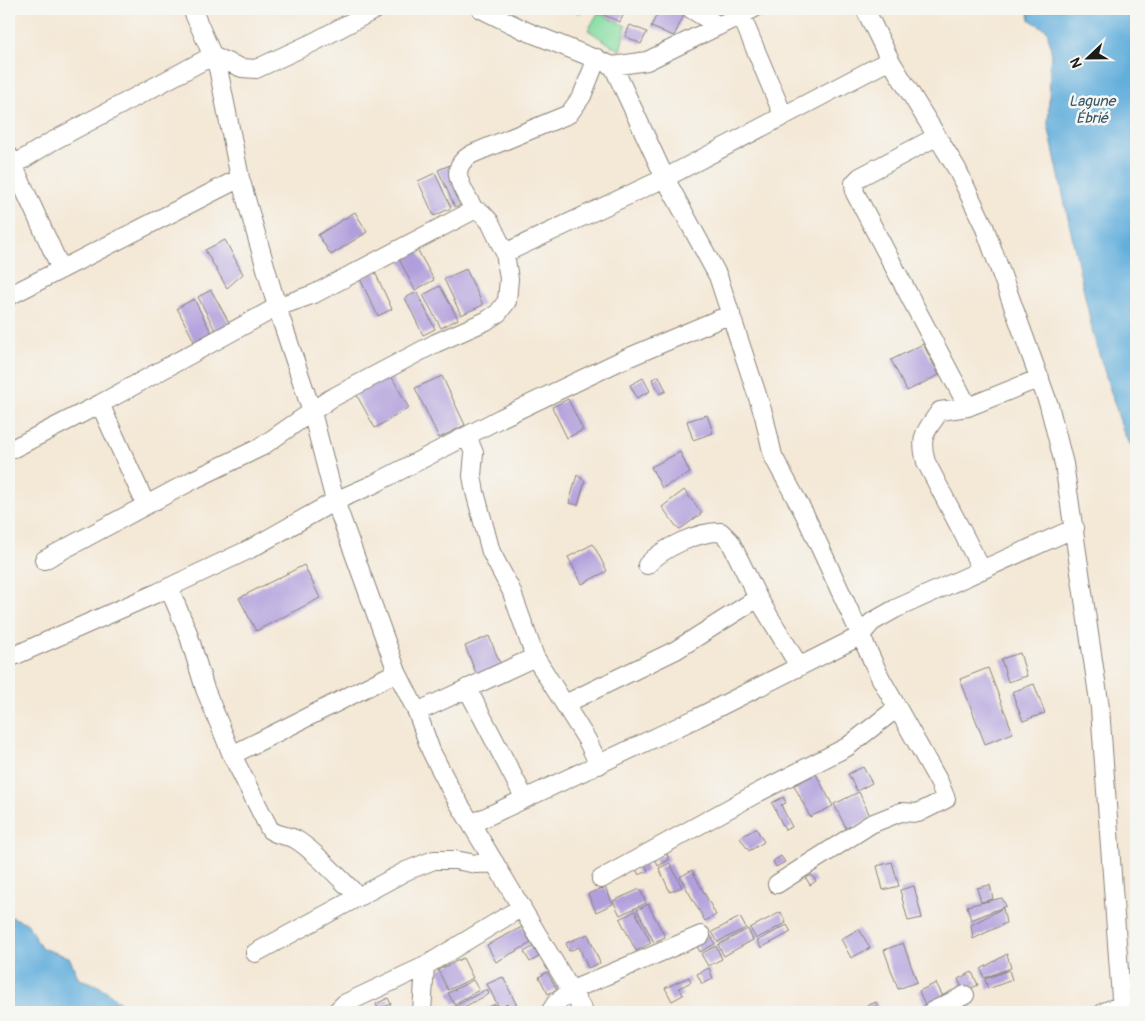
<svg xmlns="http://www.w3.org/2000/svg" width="1145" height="1021" viewBox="0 0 1145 1021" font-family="Pangolin,sans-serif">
<rect width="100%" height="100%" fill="#f6f6f2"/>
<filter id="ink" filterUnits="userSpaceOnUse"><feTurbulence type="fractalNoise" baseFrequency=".02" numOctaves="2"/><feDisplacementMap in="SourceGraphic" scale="10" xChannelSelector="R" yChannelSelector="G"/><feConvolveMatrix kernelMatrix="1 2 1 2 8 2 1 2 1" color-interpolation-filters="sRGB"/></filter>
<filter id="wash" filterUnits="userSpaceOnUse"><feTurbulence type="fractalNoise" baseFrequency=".0096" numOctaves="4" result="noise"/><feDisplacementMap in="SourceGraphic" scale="20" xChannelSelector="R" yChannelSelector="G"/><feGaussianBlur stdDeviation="1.12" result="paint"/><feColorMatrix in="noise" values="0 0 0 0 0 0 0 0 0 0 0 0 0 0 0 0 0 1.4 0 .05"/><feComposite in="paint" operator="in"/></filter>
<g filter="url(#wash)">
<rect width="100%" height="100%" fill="#f4e8d6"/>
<path fill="#85dda1" stroke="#507c5e" d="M598,13L626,26L620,51L588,30Z"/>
<path fill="#63afdc" stroke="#40667c" d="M1028,9H1136V453L1124,434L1094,338L1048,125L1051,49L1047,30L1030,20Z
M9,916L27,923L41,948L69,957L79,979C100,984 115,995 127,1012H9Z"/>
<g id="blocks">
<path fill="#b19fdc" d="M568,9H583L580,14Z
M596,9H626L620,22L595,11Z
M659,9H673L684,15L674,36L651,27Z
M630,25L647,32L641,44L625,36Z
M450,165L467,202L455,207L438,170Z
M435,173L451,208L434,216L418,181Z
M355,212L367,232L331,255L318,235Z
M225,240L243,274L227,288L205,250Z
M416,247L434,280L415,290L398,257Z
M466,269L483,305L461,315L444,279Z
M375,272L392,309L378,316L360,279Z
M440,286L458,319L441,328L423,295Z
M211,290L230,324L216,332L198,297Z
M417,292L435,329L423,335L405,298Z
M194,299L212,334L195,343L177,308Z
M923,344L939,375L907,391L891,360Z
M390,374L409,408L375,428L356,394Z
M442,376L465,425L439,438L415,388Z
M659,376L666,391L660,394L652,379Z
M643,378L650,391L637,398L630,385Z
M568,399L583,430L567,438L552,407Z
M707,415L713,433L693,440L687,421Z
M680,452L690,473L662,488L651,467Z
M577,475L585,481L578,505L569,503Z
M684,490L702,513L679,530L662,507Z
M593,544L607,571L582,584L568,557Z
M304,565L320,598L256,631L239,598Z
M489,636L502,668L478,678L465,646Z
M1020,653L1027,676L1008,682L1001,659Z
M988,668L1013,733L985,744L960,679Z
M1034,684L1045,713L1023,721L1012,692Z
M863,767L872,783L857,791L848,774Z
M816,774L833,806L810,817L794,785Z
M859,792L871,818L847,830L834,804Z
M783,797L786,803L781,805L792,827L785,830L772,803Z
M756,828L764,842L749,851L740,838Z
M667,854L669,860L658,866L655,859Z
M781,856L785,862L776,867L773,861Z
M892,862L899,886L883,890L877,866Z
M670,863L682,887L670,892L659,868Z
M645,864L648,871L639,875L636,869Z
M692,870L716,915L705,921L680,877Z
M812,875L816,881L810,885L806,878Z
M990,885L993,899L981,902L977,888Z
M914,886L922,918L908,921L900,890Z
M605,887L613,904L596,912L588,894Z
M640,889L646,903L620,915L613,901Z
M1002,898L1006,906L971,920L967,906Z
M648,904L665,937L654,942L637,910Z
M1003,908L1006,923L973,939L971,925Z
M635,911L651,943L636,951L620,919Z
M781,912L786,923L756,939L750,928Z
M740,917L746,928L718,942L712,932Z
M787,925L791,932L761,948L757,941Z
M522,927L531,943L496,962L487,945Z
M748,929L753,940L724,956L718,945Z
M859,929L870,948L851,958L841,939Z
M588,934L600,963L588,968L579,947L569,951L566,943Z
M710,934L715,944L700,952L695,942Z
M903,943L917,982L898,989L884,950Z
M716,946L722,959L708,966L701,954Z
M533,947L539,957L530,962L524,952Z
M1007,954L1011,968L984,978L981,969Z
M463,958L473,978L448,990L438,970Z
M709,968L713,979L702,984L697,974Z
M1009,970L1012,980L988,989L985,979Z
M547,972L557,989L548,994L539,977Z
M972,972L978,985L964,992L958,979Z
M503,977L519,1010L515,1012H512L507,1004L499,1008L487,984Z
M689,977L691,982L679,988L683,995L672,1001L665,988Z
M473,980L479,990L454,1004L448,993Z
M936,983L944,998L926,1007L919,991Z
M487,989L489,994L458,1010L455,1006Z
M388,998L391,1004L379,1010L376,1004Z
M876,1002L880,1012H866L864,1007Z
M495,1004L500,1012H480Z
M449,1007L452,1012H439Z"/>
</g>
</g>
<g filter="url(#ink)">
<use href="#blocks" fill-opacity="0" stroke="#888279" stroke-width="1"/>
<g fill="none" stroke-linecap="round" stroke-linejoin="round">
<defs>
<path id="minor" d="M192,9L218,68L240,178L277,307L312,412L335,501L397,672L417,712L431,751L452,792L584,1012
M481,9L526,31L613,66L647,61L753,9
M691,9L719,26
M865,9L890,60L957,169L984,226L1049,405L1064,464L1100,708L1122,1012
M741,15L783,115
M212,56L242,68L256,69L314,42L376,9
M613,66L665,178L718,276L764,416L773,456L805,515L880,677L939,782L946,799L918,813L901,812L871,824L777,884
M936,137L860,177L854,183L855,193L968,407
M9,156L61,269
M9,168L51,142L212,56
M505,253L665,178L890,60
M9,296L240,178
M100,404L146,505
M467,436L474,453L472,476L475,492L491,552L511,590L535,657L587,740L599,765
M14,448L100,404L277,307L314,294L474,210
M44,560L195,479L261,447L330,399L436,343L486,321L498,313L507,301L509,279L505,253L490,222L482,213L474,210C464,189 445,169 472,154L569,114L582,96L597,58
M647,565C662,548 699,531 721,532L730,541L758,598L799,666
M982,570L926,462C919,436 925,432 940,411L968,407L1040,378
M169,588L188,633L205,689L232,755L270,830C281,837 287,835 295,839C312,848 344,883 359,897
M9,658L157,593L250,549L335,501L374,484L501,418L620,361L731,314
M467,688L525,799
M565,704L676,650L758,598
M417,712L535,657
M232,755L397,672
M471,824L697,718L860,636L872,622L895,609L1075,528
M601,879L759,792L847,747L897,708
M255,953L406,871L434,860H455L476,864L495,863
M336,1012L344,1004L425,966L522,907
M422,1012L425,966
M550,1012L556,1003L572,990L701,935
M931,1012L965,995
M1104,1012L1121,1005"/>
</defs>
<use href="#minor" stroke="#888279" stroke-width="20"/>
<use href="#minor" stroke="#fff" stroke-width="18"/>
</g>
</g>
<g text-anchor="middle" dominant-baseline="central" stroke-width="5" stroke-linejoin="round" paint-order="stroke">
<g font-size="15" font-style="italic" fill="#385769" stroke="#f6f6f2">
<text x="1092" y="101">Lagune<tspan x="1092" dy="17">Ébrié</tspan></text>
</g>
</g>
<rect width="1145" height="1021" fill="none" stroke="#f6f6f2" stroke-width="30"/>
<g transform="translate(1088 58) rotate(248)" stroke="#f6f6f2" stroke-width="4" paint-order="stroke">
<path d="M0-4L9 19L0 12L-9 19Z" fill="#1c1c1c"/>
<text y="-8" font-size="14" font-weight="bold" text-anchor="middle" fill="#1c1c1c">N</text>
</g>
</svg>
